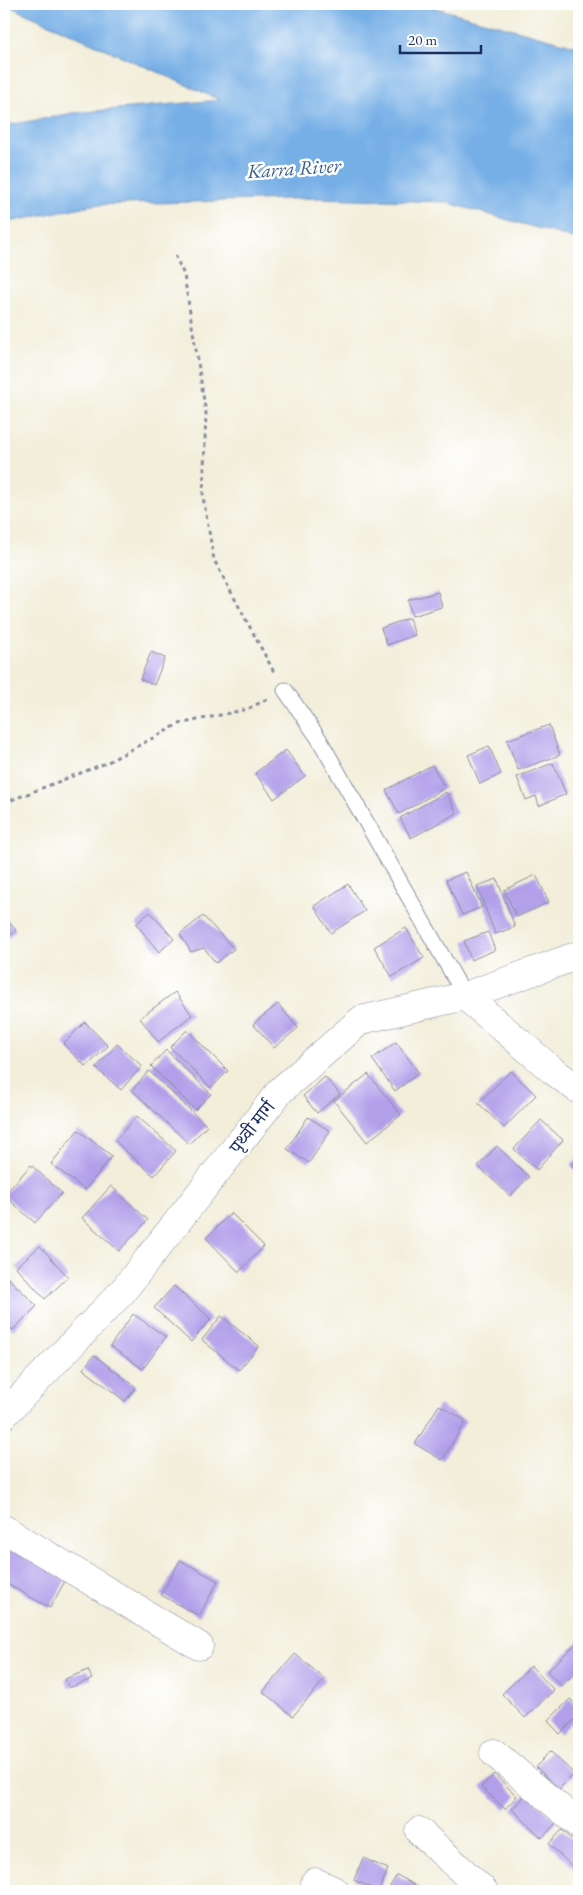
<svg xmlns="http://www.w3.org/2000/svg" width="583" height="1895" viewBox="0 0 583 1895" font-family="'EB Garamond','Noto Serif Devanagari',serif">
<rect width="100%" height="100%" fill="#fff"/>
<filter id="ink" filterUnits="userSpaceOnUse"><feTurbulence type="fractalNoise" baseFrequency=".02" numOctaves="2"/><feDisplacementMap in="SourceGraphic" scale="10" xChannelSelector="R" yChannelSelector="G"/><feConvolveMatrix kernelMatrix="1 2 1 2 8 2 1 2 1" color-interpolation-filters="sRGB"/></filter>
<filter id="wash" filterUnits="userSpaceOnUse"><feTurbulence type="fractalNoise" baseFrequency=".0096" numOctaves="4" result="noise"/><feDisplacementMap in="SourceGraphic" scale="20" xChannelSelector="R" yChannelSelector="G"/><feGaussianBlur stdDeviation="1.12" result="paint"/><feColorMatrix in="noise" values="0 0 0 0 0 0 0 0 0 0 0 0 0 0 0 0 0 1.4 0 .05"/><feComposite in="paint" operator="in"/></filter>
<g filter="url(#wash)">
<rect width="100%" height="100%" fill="#f2eeda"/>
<path fill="#76afe6" stroke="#486fa2" d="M4,4H421L579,47V240L445,202L320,198L92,205L4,223V126L73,113L220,100Z"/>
<g id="blocks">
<path fill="#b19fea" d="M438,592L442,607L412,616L408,600Z
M409,618L415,635L387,645L381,628Z
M151,652L165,658L154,685L140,679Z
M549,725L560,755L518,770L507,740Z
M489,746L501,774L480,784L468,755Z
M286,750L305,776L274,799L255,773Z
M553,763L566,794L539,806L536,796L526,800L517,777Z
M432,765L445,788L399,814L386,790Z
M446,792L457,813L411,838L400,818Z
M466,872L482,907L462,915L446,880Z
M536,875L549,902L517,917L504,890Z
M497,879L515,927L495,934L477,886Z
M348,884L365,911L331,933L314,906Z
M150,912L174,939L159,952L136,924Z
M203,916L234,949L216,963L204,948L191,952L180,934Z
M4,917L16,930L4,942Z
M406,928L424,958L392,977L374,947Z
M488,932L495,950L471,960L464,941Z
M175,992L192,1015L158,1042L140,1018Z
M278,1004L298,1028L274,1048L253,1024Z
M85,1022L108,1046L86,1067L63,1044Z
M187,1030L228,1071L211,1088L170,1047Z
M396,1042L419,1073L395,1091L372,1059Z
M117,1044L142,1066L121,1090L96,1068Z
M166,1050L211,1094L195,1110L151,1066Z
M149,1071L207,1126L189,1144L132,1090Z
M511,1071L536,1095L504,1128L478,1103Z
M368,1074L401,1115L367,1142L334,1101Z
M325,1077L340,1094L317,1113L303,1096Z
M137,1116L176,1151L154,1176L115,1141Z
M308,1117L330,1131L309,1163L287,1149Z
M541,1120L563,1140L537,1170L514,1149Z
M78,1130L112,1156L85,1190L51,1164Z
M497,1146L529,1177L510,1196L478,1166Z
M579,1157V1174L571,1165Z
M31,1165L62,1193L35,1223L4,1195Z
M111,1186L148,1220L119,1251L82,1218Z
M231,1213L264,1246L239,1272L206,1238Z
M40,1246L68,1277L45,1299L16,1267Z
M4,1274L37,1306L13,1330L4,1321Z
M174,1286L211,1319L191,1342L154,1308Z
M133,1314L166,1337L143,1369L110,1346Z
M221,1316L259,1346L239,1370L202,1340Z
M4,1341L9,1346L4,1350Z
M94,1355L136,1387L125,1401L83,1369Z
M439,1405L466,1421L442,1460L415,1444Z
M4,1537L69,1574L50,1608L4,1582Z
M180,1560L218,1581L199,1616L161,1595Z
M579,1641V1669L561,1686L547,1671Z
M295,1654L325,1679L293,1716L263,1692Z
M531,1666L554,1690L525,1718L502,1694Z
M88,1670L92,1679L69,1688L65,1679Z
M570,1699L579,1708V1715L560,1734L548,1721Z
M550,1751L574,1774L559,1789L536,1767Z
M494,1774L517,1796L505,1809L481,1787Z
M527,1793L557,1822L542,1838L512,1809Z
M562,1830L579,1846V1873L549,1844Z
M363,1858L388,1869L379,1891L354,1880Z
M397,1875L420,1888L418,1891H387Z"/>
</g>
</g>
<g filter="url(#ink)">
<use href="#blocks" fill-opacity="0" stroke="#868e9c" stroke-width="1"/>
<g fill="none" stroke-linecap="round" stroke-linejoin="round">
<defs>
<path id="service" d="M285,690L319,739L465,996"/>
<path id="minor" d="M465,996L552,1070L579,1090
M4,1529L199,1646
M494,1753L579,1824
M419,1831L484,1891
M315,1882L335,1891"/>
<path id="tertiary" d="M4,1415L122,1292L280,1091L361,1020L465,996L579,955"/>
</defs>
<use href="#service" stroke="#868e9c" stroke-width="17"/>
<use href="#minor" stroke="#868e9c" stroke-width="29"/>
<use href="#tertiary" stroke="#868e9c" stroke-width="29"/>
<path stroke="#868e9c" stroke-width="3" stroke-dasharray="4 4" stroke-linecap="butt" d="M175,255L184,275L206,413L203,497L214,560L275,674
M4,803L106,763L179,724L248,709L267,699"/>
<use href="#service" stroke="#fff" stroke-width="15"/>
<use href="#minor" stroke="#fff" stroke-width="28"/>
<use href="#tertiary" stroke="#fff" stroke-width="28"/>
</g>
</g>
<g text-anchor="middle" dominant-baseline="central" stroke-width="5" stroke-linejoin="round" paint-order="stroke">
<g font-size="19" fill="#1b2f5e" stroke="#fff">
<text transform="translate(252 1127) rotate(-52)">पृथ्वी मार्ग</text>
</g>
<g font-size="20" font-style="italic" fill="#3b5c8e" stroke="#fff">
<text transform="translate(294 168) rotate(-4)">Karra River</text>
</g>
</g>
<rect width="583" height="1895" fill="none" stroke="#fff" stroke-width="20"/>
<path d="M400 45v8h81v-8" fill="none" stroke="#1b2f5e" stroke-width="2.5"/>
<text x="408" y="45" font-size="15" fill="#1b2f5e" stroke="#ffffff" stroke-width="4" paint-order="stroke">20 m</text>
</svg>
